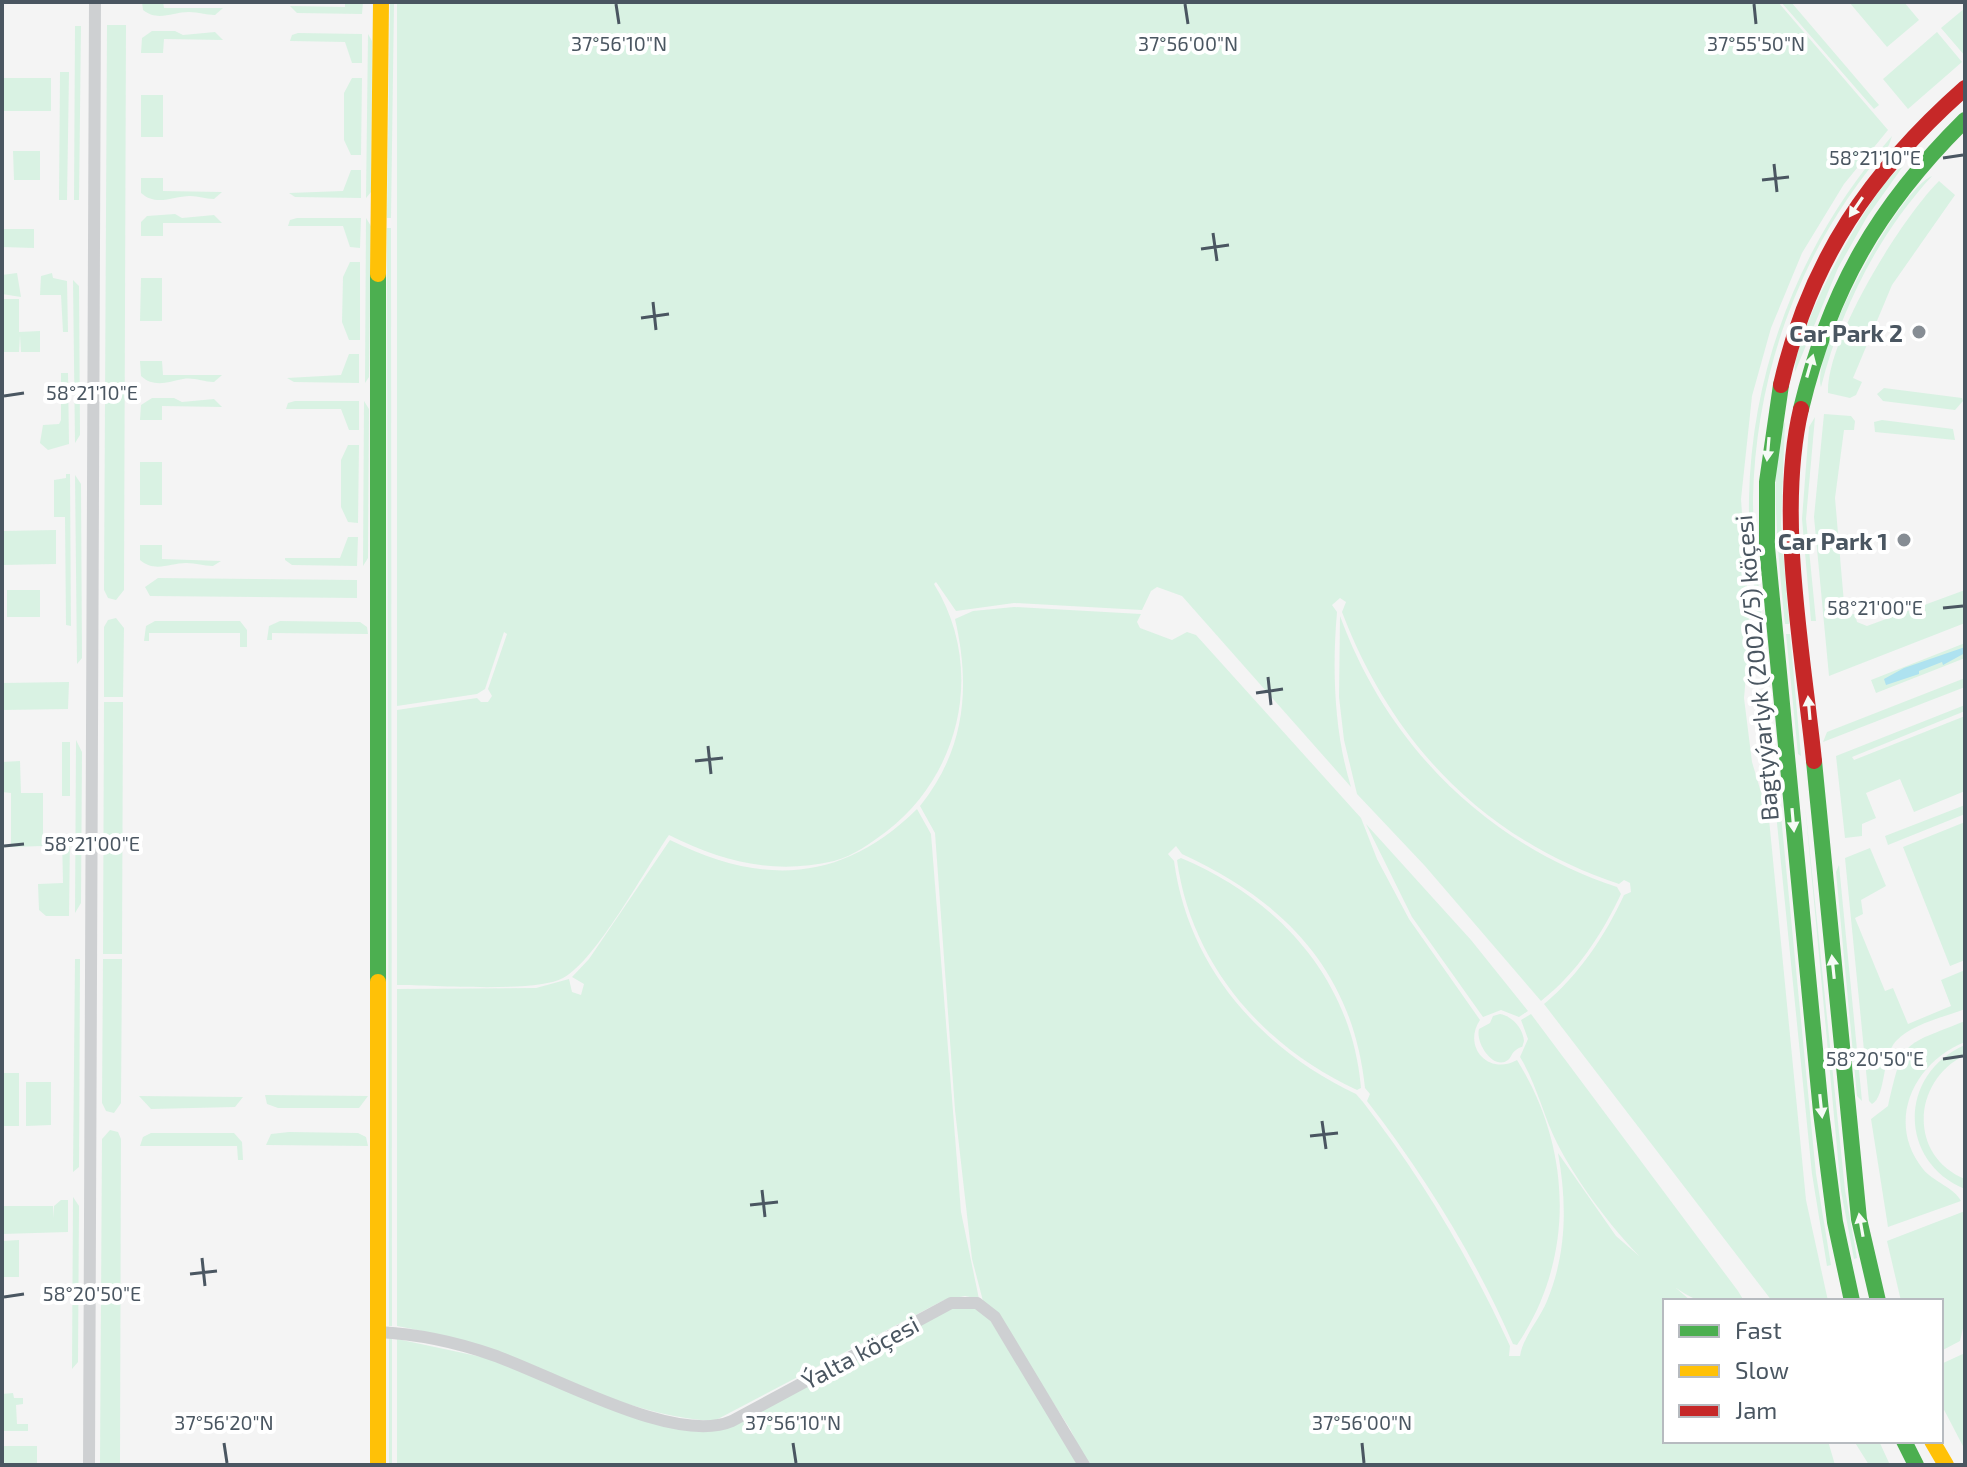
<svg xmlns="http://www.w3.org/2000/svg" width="1967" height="1467" viewBox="0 0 1967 1467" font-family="'Exo 2',sans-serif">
<rect width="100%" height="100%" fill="#f4f4f4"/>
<path fill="#d9f2e3" d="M142,2H163L164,8H223L215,15C205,15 199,12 189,12C172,12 158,22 143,10Z
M345,2H363L362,14L297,13L290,6L345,7Z
M390,2H394L391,218H387Z
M397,2H1778L1888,130L1844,184L1802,253L1771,328L1752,396L1741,499L1750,630L1744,698L1752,762L1769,819L1806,1200L1828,1301H1772L1544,1004C1579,975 1605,936 1624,895L1631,892L1630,883L1624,880L1619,884C1483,839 1392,743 1342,612L1346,602L1340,598L1332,605L1337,612C1332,670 1334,731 1351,787L1182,596L1157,587L1151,591L1142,610L1014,603L956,611L936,582L934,584C985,666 962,773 887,831C871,843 853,856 834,861C774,875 723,862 669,835C645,869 596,961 563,978C536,993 433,985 397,985V710L477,698L481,702H488L492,696L488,689L507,634L504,632L485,689L477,694L397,706Z
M1781,2H1791L1879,105L1874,109Z
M1849,2H1904L1919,20L1887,47Z
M1965,8V56L1941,28Z
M107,25H126L124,590L116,600L108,598L104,590Z
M75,26H81L79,200H74Z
M152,31H175L183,35L215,32L223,40L164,39L163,53H141L142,38Z
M1937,32L1962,62L1908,109L1883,79Z
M298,33L362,34V63H352L345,42L290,41L292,35Z
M368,34L372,41L371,192L366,198Z
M60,72H69L67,200H59Z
M2,78H51V111H2Z
M352,78H362L361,155H351L344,140V93Z
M141,95H163V137H141Z
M1892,136L1889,145C1803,243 1756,368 1753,498C1753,540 1759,583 1762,626H1758C1754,584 1748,541 1749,498C1752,363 1803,237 1892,136Z
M13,151H40V180H14Z
M1904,165L1867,217L1838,268L1795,372C1792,336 1872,183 1904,165Z
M351,170H361V198L295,197L289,193L343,191Z
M1932,176C1877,236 1841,309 1821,387C1810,354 1898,190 1932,176Z
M141,178H163V191L222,192L214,199C205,199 199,196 190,196C173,196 157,207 141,193Z
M1939,181L1955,195L1892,285L1853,378L1862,382L1856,395L1850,398L1828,393C1826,340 1901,219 1939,181Z
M175,214L182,218L214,215L222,223H163V236H141V222L147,216Z
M297,218H361L360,248L350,247L343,226H288L290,220Z
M366,218L371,226L369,377L365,383Z
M387,228H391L392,1326H389Z
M2,229H34V248L2,247Z
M350,262H360V340H349L342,322L343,277Z
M17,273L21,297L2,294V275Z
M52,273L53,278L67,281L68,332H63L61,295H40L41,276Z
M141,278H162V321H140Z
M73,280L79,286L80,435L75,443Z
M2,299H19V332L40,331V352H21L20,335L19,352H2Z
M349,354H359V383L294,382L287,378L341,375Z
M140,361H162L163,375H222L214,382C203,382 194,377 183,379C168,382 154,388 141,376Z
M61,373H68L69,444L48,450L40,443L43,425L59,424L61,420Z
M1884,388L1962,398L1963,401L1955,410L1883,401L1877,394Z
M152,398H174L182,402L214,399L222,407L162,406V420H140L141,405Z
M295,401H359V430H349L341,409H286L288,403Z
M364,401L369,409L368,558L363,566Z
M1824,414L1851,416L1855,421L1854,430H1844L1835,498L1845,615L1855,614L1857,622L1867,626L1965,590V623L1829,676L1814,517Z
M1815,417L1806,519L1816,621H1811L1802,519L1809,427Z
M1882,420L1953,429L1955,440L1875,432L1874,422Z
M1785,422L1781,524L1789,624H1785C1781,583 1766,453 1785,422Z
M348,445H359L358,523L348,522L341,507V460Z
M140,462H162V505H140Z
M66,474H70L71,626L66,625L65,517H54V480L66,478Z
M75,475L81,484L82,658L77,664Z
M56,530V564L2,565V531Z
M348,537H358L357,566L292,565L285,560V558H340Z
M140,545H162V559L221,561L213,566C203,566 197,563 186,563C170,563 155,573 140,560Z
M158,578L357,580V598L150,596L145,587Z
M7,590H40V617H7Z
M1014,607L1141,614L1137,622L1140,628L1172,640L1187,632L1196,635L1361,818L1377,859L1409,919L1480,1020C1462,1047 1489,1076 1517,1060C1572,1148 1576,1258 1517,1345L1513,1344C1475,1257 1425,1176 1367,1101L1370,1094L1365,1088C1353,972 1285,901 1182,854L1176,846L1168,854L1174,861C1188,967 1261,1049 1356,1094L1363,1102C1422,1178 1470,1259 1510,1346L1509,1356H1520C1523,1337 1539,1320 1547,1301C1567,1253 1567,1203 1558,1153L1616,1236L1691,1301H1665V1441H1828L1835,1465H1088L1070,1429L999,1318L983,1301L972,1259L955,1110L935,833L920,806C965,750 971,688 955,619L973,611Z
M1340,616C1387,745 1487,844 1617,887L1621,894C1602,934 1577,973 1541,1001L1425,866L1357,794L1344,740L1339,697Z
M116,618L124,628L123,697H104V627L108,620Z
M155,621H240L247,630V647H240V633H149V641H144L146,626Z
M280,621L360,622L367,627L368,634L272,633V640H267L269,626Z
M1786,634H1790L1801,756L1798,754Z
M1965,643V658L1876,693L1871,680Z
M1965,678V687L1823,742L1827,732Z
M69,682L68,709L2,710V683Z
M104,702H123L122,954H103Z
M1965,705V711L1852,757L1854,760L1965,716V791L1914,812L1900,779L1866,793L1876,818L1862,824V836L1845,838L1836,756Z
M76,740L82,752L81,903L75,913Z
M62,742H70V796H62Z
M20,761L21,793H43V846L11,847V793L2,792V762Z
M1772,773L1778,785L1816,1174L1831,1265L1827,1266L1812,1174Z
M1805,805L1845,1190L1857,1258L1854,1259L1841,1191Z
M1965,805V814L1888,845L1885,836Z
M917,809L931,834L961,1212L979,1299L965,1296L944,1300L714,1421C604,1414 506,1344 397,1326V989L536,988L569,979L572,992L581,995L584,984L572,977L589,959L670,840C762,886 842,883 917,809Z
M1965,822V960L1950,966L1903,847Z
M1366,824L1471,940L1528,1011L1519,1017L1501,1010L1483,1017L1412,917Z
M62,836H70L69,916H46L39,910L38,884L63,883Z
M1870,848L1886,886L1861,900L1863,914L1855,918L1885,991L1893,988L1908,1024L1951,1006L1941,980L1965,970V1009C1944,1017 1912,1024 1896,1041C1882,1056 1886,1097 1872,1104L1869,1101L1845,858Z
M1181,858C1279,899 1352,980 1361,1088L1357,1090C1263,1047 1191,964 1177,860Z
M1839,865L1862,1101L1857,1096L1836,872Z
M75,959H80L79,1167L73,1172Z
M103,959H122L121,1103L114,1113L106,1111L102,1103Z
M1500,1014C1512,1016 1523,1028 1524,1041C1521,1051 1524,1044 1516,1050C1512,1052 1511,1058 1508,1060C1494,1071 1475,1043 1479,1029L1490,1023L1493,1016Z
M1531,1014L1738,1291L1744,1301C1730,1301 1707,1305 1695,1299C1645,1276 1581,1191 1557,1143C1543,1115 1537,1085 1520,1057L1528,1039L1521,1020Z
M1965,1021V1042C1914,1062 1885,1122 1923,1169C1932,1181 1955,1188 1961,1201L1888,1227L1871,1119L1888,1106C1904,1038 1901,1047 1965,1021Z
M1965,1045V1055C1913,1080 1907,1155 1965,1179V1189C1897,1161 1899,1073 1965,1045Z
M2,1073H19V1126H2Z
M26,1082H51V1125L26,1126Z
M265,1095L368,1096L359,1108H278L267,1104Z
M139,1096L243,1097L235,1107L151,1109Z
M110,1130L118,1132L121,1139L120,1465H100L102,1139Z
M289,1132L358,1133L366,1137L368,1146L266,1145L271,1134Z
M151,1133H234L242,1142L243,1160H238L237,1146H140L143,1137Z
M73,1197L79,1206L78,1362L72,1369Z
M61,1200H68V1232L2,1234V1206H53L54,1218V1206Z
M1965,1211V1320L1960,1341L1941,1351V1301H1901L1887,1241Z
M19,1240V1277H2V1241Z
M971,1305L987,1315L1080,1465H397V1339L496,1360L675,1429L704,1432L946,1309Z
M389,1338H392V1465H389Z
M1965,1353V1450L1941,1404V1364Z
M13,1393L14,1398H23V1404L16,1405L17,1424H28V1431H2V1394Z
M1854,1441H1879L1890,1465H1869Z
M2,1446H37V1465H2Z"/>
<path fill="#aee2f0" d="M1965,647V653L1943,665L1942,662L1919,671V674L1886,685L1884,679L1904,668Z"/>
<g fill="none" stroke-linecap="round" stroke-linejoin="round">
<path stroke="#ced0d2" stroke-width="12" d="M378,1332C418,1334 456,1342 493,1355C552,1375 675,1446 732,1421L951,1303H977L995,1317L1084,1465
M89,1465L95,2"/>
<path stroke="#4caf50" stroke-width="16" d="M1781,385L1767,482V547L1821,1112L1835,1222L1852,1301
M1801,409C1830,289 1878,206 1965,120
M1814,761L1859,1219L1878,1301
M378,982V274
M1904,1441L1916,1465"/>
<path stroke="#ffc107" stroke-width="16" d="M378,274L381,2
M378,982V1465
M1932,1441L1946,1465"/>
<path stroke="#c62828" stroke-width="16" d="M1781,385C1809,261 1871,171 1965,88
M1801,409C1776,515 1803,652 1814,761"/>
</g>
<defs><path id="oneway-solid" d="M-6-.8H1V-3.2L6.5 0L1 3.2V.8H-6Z" transform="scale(2)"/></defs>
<g fill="#f6fbf6">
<use href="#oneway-solid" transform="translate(1856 207) rotate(124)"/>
<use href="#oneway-solid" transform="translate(1810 366) rotate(-74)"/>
<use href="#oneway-solid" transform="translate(1768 449) rotate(95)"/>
<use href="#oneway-solid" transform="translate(1809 708) rotate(-95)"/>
<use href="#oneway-solid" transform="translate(1793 820) rotate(85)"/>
<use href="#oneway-solid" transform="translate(1833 967) rotate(-96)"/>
<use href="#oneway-solid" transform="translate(1821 1106) rotate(84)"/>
<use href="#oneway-solid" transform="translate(1861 1225) rotate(-100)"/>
</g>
<path fill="none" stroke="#4a5661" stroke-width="3" d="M616,4L619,24M1185,4L1188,24M1754,4L1756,24M1943,158L1963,155M1774,164L1777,192M1762,180L1789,177M1213,233L1217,261M1201,249L1229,245M653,302L656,330M641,318L669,314M4,396L24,393M1943,608L1963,606M1268,677L1271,705M1256,693L1283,689M708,746L711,774M695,761L723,758M4,846L24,844M1943,1059L1963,1056M1322,1121L1326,1149M1310,1136L1338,1133M762,1190L765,1217M750,1205L778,1202M202,1258L205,1286M190,1274L217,1271M4,1297L24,1294M224,1443L227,1463M793,1443L796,1463M1362,1443L1364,1463"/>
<g fill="#868d94" stroke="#fff" stroke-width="3">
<circle cx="1919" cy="332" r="8"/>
<circle cx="1904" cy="540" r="8"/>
</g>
<g text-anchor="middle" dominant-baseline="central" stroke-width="8" stroke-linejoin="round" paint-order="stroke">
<g font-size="24" font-weight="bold" fill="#4a5661" stroke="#fff" text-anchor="end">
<text x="1903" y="332">Car Park 2</text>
<text x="1888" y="540">Car Park 1</text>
</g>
<g font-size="24" fill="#4a5661" stroke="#fff">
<text transform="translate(1756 668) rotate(-95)">Bagtyýarlyk (2002/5) köçesi</text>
<text transform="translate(860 1352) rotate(-28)">Ýalta köçesi</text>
</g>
</g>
<g font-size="20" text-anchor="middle" fill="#4a5661" stroke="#fff" stroke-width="8" stroke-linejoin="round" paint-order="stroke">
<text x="619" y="51">37°56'10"N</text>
<text x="1188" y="51">37°56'00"N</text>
<text x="1756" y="51">37°55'50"N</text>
<text x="1875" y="165">58°21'10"E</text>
<text x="92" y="400">58°21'10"E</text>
<text x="1875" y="615">58°21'00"E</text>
<text x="92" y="851">58°21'00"E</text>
<text x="1875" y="1066">58°20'50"E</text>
<text x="92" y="1301">58°20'50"E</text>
<text x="224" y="1430">37°56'20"N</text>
<text x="793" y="1430">37°56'10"N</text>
<text x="1362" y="1430">37°56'00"N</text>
</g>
<rect width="1967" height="1467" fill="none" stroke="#4a5661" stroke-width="8"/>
<rect x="1663" y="1299" width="280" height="144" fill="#ffffff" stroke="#b7bbc0" stroke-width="2"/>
<rect x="1679" y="1325" width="40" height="12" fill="#4caf50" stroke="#b7bbc0" stroke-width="2"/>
<text x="1735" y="1339" font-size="24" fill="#4a5661">Fast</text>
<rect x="1679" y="1365" width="40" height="12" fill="#ffc107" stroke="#b7bbc0" stroke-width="2"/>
<text x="1735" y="1379" font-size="24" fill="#4a5661">Slow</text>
<rect x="1679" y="1405" width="40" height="12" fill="#c62828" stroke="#b7bbc0" stroke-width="2"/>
<text x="1735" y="1419" font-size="24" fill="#4a5661">Jam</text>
</svg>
